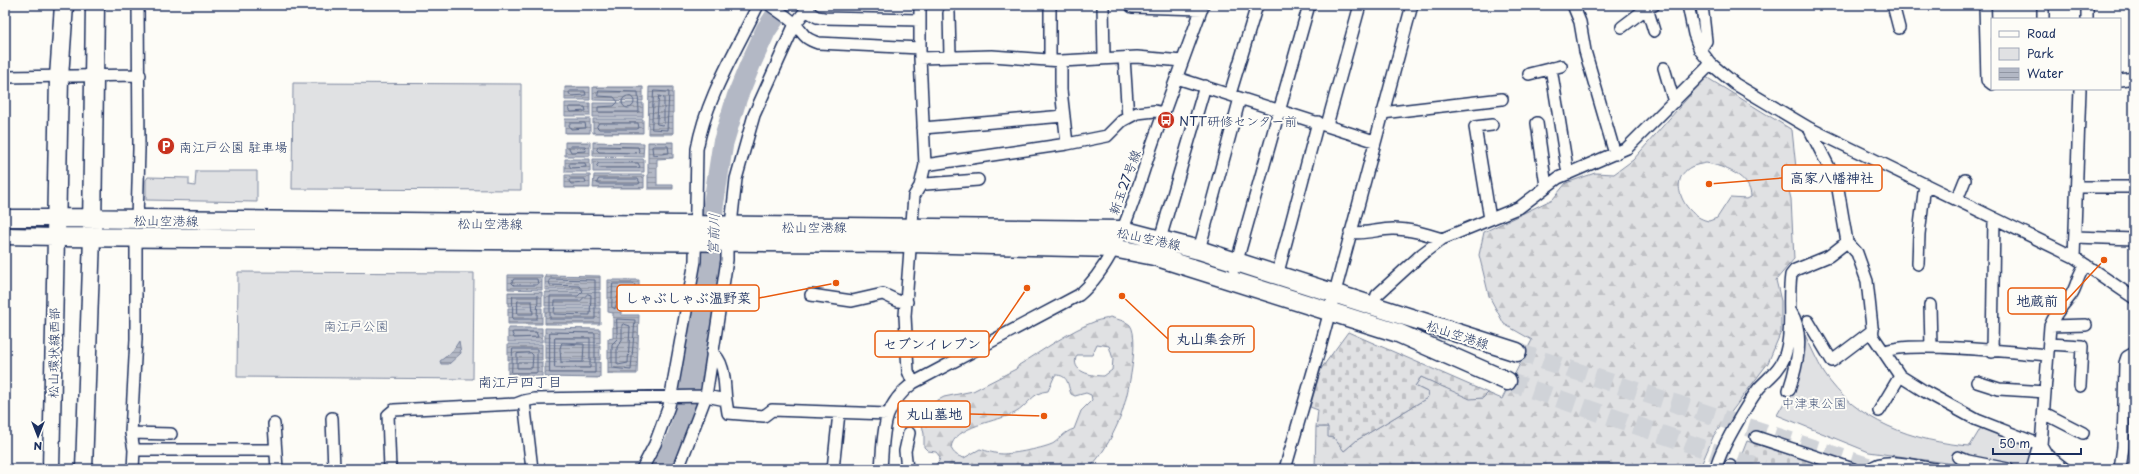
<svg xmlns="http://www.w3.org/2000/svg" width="2139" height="474" viewBox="0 0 2139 474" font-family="'Playpen Sans','Klee One',sans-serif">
<defs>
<pattern id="forest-firs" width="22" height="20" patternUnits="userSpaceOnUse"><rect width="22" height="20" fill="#e0e1e3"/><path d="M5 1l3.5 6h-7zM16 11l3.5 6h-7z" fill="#c0c1c5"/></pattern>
<pattern id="cemetery-stones" width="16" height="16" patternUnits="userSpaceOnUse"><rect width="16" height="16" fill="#e0e1e3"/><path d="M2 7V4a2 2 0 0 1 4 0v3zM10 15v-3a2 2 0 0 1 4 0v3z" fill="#c0c1c5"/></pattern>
<pattern id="water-rules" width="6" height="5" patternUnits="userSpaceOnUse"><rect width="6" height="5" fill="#b3b8c5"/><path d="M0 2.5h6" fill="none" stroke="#9196a3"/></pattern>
</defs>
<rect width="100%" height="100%" fill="#fdfcf7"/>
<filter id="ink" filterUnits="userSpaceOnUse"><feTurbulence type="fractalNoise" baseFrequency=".025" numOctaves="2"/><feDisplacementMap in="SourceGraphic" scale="8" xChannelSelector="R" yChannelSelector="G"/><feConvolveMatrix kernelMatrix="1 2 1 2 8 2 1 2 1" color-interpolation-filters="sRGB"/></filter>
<g filter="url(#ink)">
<path fill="url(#forest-firs)" stroke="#7e88a0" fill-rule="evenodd" d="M1706,77L1792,130L1796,168L1787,182L1791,199L1794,259L1776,280L1781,301V332L1768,363L1714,435L1702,463V469H1315L1316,427H1328L1344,451L1357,440L1427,398L1429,393L1415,386L1421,377L1470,398H1483L1488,393L1502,399L1532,340L1504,324L1489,296L1479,255L1484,232L1553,199L1566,183L1595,173L1614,174L1633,160ZM1706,163C1723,166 1751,176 1751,197L1747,199L1730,198L1717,218L1709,221C1687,218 1665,181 1691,167C1695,165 1701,164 1706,163Z
M1110,317C1116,319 1126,321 1130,325C1141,339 1126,407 1118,423C1111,439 1101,457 1088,469H932L939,461L940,457L936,452L928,451L924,447V434L920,415L923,408L944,397L973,391L1016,369L1019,365C1044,350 1069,331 1096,321C1101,319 1105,320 1110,317ZM1097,344L1109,346L1113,359L1112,370L1104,376C1092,376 1069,372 1077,355H1092ZM1055,375C1069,375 1067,384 1071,394L1075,396L1086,393L1091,395L1092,400L1081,411L1074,429C1064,432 1061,438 1054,443C1046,448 1012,454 1002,454C996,454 987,451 980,449L964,458C957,456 954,454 951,448C953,426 999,421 1015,413C1028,406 1032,392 1048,391Z"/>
<path fill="url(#cemetery-stones)" stroke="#7e88a0" d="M1348,332L1488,393L1483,398L1470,399L1421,377L1415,386L1429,393L1427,398L1357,440L1344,451L1334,438L1328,437V427H1316L1318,410L1310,407L1321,369Z
M1747,441L1834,469H1736Z"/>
<path fill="#e0e1e3" stroke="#7e88a0" d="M293,83L521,84V190L292,189Z
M196,171H257V202L146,200V180L148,177L189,178V185L195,186Z
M238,272L474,273L473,379L237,377Z
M1805,335C1811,347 1817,361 1824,373C1855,421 1915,442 1970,446L1982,426L2025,443L2033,451L2028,466L2023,469H1989L1869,452L1777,415C1793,387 1805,368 1805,335Z"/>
<path fill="url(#water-rules)" stroke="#76819c" d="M565,87H590V100H565Z
M593,87H643V101L593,100Z
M649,87H673V134H648Z
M565,103H590V116H565Z
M593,103H643V117H593Z
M565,119H590V133H565Z
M593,119H643V133H593Z
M565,142H590V156H565Z
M593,142L644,143L643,157L593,156Z
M648,142H673V158L657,159V185H673V189H648Z
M565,159H590V172H565Z
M593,159H644V172H593Z
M565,175H590V188H565Z
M594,175H644V188H593Z
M508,275H542V290L508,289Z
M545,275L600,276V290H545Z
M608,280H639V299H621V315H639L637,374H608V339L613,338V313L608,312Z
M508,292H542V306H508Z
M545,292H600V306H545Z
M508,308H542V324H508Z
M545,308H600V324H545Z
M508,328H542V342H508Z
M545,328L600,329V343L545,342Z
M459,341L461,353L449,364H441L440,361L452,352Z
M508,344H542V360H508Z
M545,344L600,345V360H545Z
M508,362H542V377H508Z
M545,362H600V378L545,377Z"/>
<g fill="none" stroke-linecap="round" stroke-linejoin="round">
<path stroke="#586687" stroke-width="1" d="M571,91H585L586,95L571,96L569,93Z
M599,91L638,92L639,112H598V107L614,106L618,102L614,97L598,96Z
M654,91L669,92L667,130L652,129Z
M622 102a6 6 0 1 1 12 0a6 6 0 1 1-12 0Z
M659,96L664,98V124L662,125L657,124Z
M571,107H585L586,111L571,112L569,109Z
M571,123H585L586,128L571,129L569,125Z
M599,123H638L639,128L637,129H599L597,127Z
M571,146H585L586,151L571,152L569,148Z
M599,146L638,147L639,151L637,153L599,152L597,150Z
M654,146H668L669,153L653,155L652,147Z
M571,163H585L586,167L571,168L569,165Z
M599,163H638L640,167L638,168H599L597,166Z
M571,179H585L586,183L571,184L569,181Z
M599,179H638L640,183L638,184H599L597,183Z
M514,279H537L538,284L536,285H514L512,283Z
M551,279L595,280V319H550V296H578L583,291L579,286L550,285L549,281Z
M613,284H633L635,285L634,294L618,296L615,309L612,307Z
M588,294L591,295L590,315L554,314L555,301H580Z
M513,296H538L537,319H513Z
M518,301H532L533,314H518Z
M617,319L635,320L631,370L612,368V344L617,339Z
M624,324L630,326L628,363L618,365L617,363V347L622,340V325Z
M514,332H536L538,337L514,338L512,333Z
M550,332L595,333V373H550Z
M555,338H590V368H555Z
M562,343L584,344L583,362H561L560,349Z
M513,349H537V373H512Z
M531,353L533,355L532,368H517V354Z"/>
<path stroke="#b3b8c5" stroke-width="21" d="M662,469L677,439L686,409L712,259L713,207L723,143L737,97L750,65L766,30L783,5"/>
<path stroke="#d0d3d8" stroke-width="18" stroke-dasharray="18 9" stroke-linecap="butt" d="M1517,352L1877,469
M1507,381L1763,469"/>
<defs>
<path id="street" d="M770,5C778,11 788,17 795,24C805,35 803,38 818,43L920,48V58L992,56L1061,61L1137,57L1182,61
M1103,5L1104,58
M1573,5L1580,22L1585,51L1615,154
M1688,5L1694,34L1700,50L1711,64L1735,84L1809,128L2074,257L2134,298
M1893,5L1899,28
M1985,5L1987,80L1992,84
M2043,5V19
M2087,5V19
M1132,7L1202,9
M1647,8L1654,31
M805,10L817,17L824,18L920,20
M949,13L950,57
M1622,27L1647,8L1654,5
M920,48V6
M1700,50L1706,41L1702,5
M1124,58L1128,118
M1050,60V8
M1551,68L1568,174
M1664,68L1674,102
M1529,74L1561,66
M5,77L140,75
M1177,78L1374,141
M2120,80L2134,78
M1230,94L1257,5
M1382,113L1502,99
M1537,123L1546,186
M1327,125L1360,5
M923,128L1064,116
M1809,128L1837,183L1847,242L1857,253L1867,281L1873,336L1900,376L1924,391L1977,420L2041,445L2047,455L2065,469
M1067,144L1107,136L1122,121L1137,113L1155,111L1164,113
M925,165L1067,144L1061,90V61
M921,183L926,184L978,180
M2077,187H2134
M1957,200L1965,180
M1490,219L1475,127L1492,125
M137,220L139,149L138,5
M731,225L736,179L754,115L795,24L810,5
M1350,232C1364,235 1378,229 1393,229C1410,229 1426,234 1442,239
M2075,237L2134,239
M1160,239L1205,86
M1199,250L1240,98
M2074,257L2080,89
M1918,264L1919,234L1925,184
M1235,268L1309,5
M1277,276L1318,122
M811,295L852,301L883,294L898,301L907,302
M1930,305L1931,347
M1373,307L1377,295L1422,254L1442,239L1520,207L1558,178L1627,148L1711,64
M1808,321L1832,361L1873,330
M2050,326L2086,325
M2049,344L2082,346L2080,386
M1884,352C1904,340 2017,353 2047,355
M1992,352L1994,218
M712,353C726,362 724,385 726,400
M1977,382L1999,389L2045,392
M913,383L908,371L905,316L914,196L920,186L925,165L920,58
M1789,390C1797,366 1805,334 1791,312
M1879,411L1900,376
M2044,413L2083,433
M332,418L334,469
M274,424L277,469
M131,433L171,434
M1756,437L1853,469
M134,450H275
M1958,457L1968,461L2008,469
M133,469L134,450L131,433L136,339V238
M390,469L388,415L394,410L516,404L524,401
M532,469L524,401L534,399L706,396L726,400L728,413L764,416L772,410L888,414
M642,469L655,444L669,406L695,261L697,149C706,98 736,51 758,5
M678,469L706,396L727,260V241
M833,469L839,413
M881,469C884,432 881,407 913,383L1079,295C1120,260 1136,191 1153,142C1170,96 1186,51 1203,5
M907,469L905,451L909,433
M1285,469L1321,344L1412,5
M1716,469C1718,452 1748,403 1759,388C1768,378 1779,371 1784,358C1794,331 1787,303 1791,275L1795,270L1829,256L1847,242
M1729,469L1730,466V469
M1871,469C1883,456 1919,467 1935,469
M2032,469L2037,451L2041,445L2050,326C2056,311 2062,307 2071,295C2078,285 2077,274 2086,265
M2042,469L2047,455
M2120,469L2123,447L2125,363L2127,357L2134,353"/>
<path id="secondary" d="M5,218H56
M5,236L56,237L51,469
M84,469L92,237"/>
<path id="primary" d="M64,5L59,77L56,237L910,243L1113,248L1154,256L1398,333L1507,381
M56,218L1122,230L1199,250L1517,352
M92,230L95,5"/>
</defs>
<use href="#street" stroke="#1b2f5e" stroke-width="14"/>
<use href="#secondary" stroke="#1b2f5e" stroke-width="19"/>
<use href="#primary" stroke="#1b2f5e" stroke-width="21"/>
<use href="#street" stroke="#fdfcf7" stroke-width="11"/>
<use href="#secondary" stroke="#fdfcf7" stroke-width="16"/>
<use href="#primary" stroke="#fdfcf7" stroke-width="18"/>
</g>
</g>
<defs>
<symbol id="bus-disc" viewBox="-11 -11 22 22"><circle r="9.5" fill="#c8321e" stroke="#fdfcf7"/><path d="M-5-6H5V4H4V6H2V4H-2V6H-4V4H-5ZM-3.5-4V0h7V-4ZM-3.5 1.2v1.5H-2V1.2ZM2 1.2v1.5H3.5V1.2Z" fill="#fff"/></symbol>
<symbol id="parking-disc" viewBox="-11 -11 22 22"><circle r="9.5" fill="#c8321e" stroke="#fdfcf7"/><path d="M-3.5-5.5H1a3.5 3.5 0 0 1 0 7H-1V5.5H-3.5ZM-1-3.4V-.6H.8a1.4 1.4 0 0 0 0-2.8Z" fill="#fff"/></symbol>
</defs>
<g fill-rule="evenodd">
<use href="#bus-disc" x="1156" y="110" width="20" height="20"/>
<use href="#parking-disc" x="156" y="136" width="20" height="20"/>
</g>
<g text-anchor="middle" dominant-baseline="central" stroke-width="4" stroke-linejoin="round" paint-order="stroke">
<g font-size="13" fill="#1b2f5e" stroke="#fdfcf7" text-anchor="start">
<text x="1179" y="120">NTT研修センター前</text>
<text x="179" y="146">南江戸公園 駐車場</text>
</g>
<g font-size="13" fill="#1b2f5e" stroke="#fdfcf7">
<text transform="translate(1124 182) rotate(-70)">新玉27号線</text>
<text transform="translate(166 220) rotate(1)">松山空港線</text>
<text transform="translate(490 223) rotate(1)">松山空港線</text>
<text x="814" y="226">松山空港線</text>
<text transform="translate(1149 238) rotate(12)">松山空港線</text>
<text transform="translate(1458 334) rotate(18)">松山空港線</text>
<text transform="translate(53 353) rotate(-89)">松山環状線西部</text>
</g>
<g font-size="13" fill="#4c5c7f" stroke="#fdfcf7">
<text x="356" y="325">南江戸公園</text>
<text x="1814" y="402">中津東公園</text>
</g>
<g font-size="14" font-style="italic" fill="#49587d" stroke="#fdfcf7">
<text transform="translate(713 234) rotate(-88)">宮前川</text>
</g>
<g font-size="14" fill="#1b2f5e" stroke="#fdfcf7">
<text x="520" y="381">南江戸四丁目</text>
</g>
</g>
<path fill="none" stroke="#e8590c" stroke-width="1.5" d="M1709 184L1782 178M836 283L759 298M2104 260L2066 301M1122 296L1168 339M1027 288L989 344M1044 416L970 414"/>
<g fill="#e8590c" stroke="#fdfcf7" stroke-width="1.5">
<circle cx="1709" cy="184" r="4"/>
<circle cx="836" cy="283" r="4"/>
<circle cx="2104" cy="260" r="4"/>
<circle cx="1122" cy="296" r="4"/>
<circle cx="1027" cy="288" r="4"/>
<circle cx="1044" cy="416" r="4"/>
</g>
<g fill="#fdfcf7" stroke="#e8590c" stroke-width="1.5">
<rect x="1782" y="165" width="100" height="26" rx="4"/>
<rect x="617" y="285" width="142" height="26" rx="4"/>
<rect x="2008" y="288" width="58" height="26" rx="4"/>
<rect x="1168" y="326" width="86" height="26" rx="4"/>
<rect x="875" y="331" width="114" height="26" rx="4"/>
<rect x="898" y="401" width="72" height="26" rx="4"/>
</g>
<g font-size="14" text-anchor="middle" font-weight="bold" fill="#1b2f5e">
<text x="1832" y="183">高家八幡神社</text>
<text x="688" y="303">しゃぶしゃぶ温野菜</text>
<text x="2037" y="306">地蔵前</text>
<text x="1211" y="344">丸山集会所</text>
<text x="932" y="349">セブンイレブン</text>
<text x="934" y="419">丸山墓地</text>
</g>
<rect width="2139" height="474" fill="none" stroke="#fdfcf7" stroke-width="20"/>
<rect x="10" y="10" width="2119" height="454" fill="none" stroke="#1b2f5e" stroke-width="1.5" filter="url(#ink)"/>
<rect x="1991" y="18" width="130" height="72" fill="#fdfcf7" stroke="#a3aaba"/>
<rect x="1999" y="31" width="20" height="6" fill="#fdfcf7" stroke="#a3aaba"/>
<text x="2027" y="38" font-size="12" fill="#1b2f5e">Road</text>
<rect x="1999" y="48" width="20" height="12" fill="#e0e1e3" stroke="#a3aaba"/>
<text x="2027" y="58" font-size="12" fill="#1b2f5e">Park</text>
<rect x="1999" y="68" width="20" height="12" fill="url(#water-rules)" stroke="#a3aaba"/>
<text x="2027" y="78" font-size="12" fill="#1b2f5e">Water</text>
<g transform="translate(38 436) rotate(180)" stroke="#fdfcf7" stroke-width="3" paint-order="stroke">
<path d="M0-3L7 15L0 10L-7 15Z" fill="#1b2f5e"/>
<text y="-6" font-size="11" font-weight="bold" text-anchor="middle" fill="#1b2f5e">N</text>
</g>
<path d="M1993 448v6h88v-6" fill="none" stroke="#1b2f5e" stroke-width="2"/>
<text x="1999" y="448" font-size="12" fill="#1b2f5e" stroke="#fdfcf7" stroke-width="3" paint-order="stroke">50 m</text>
</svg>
